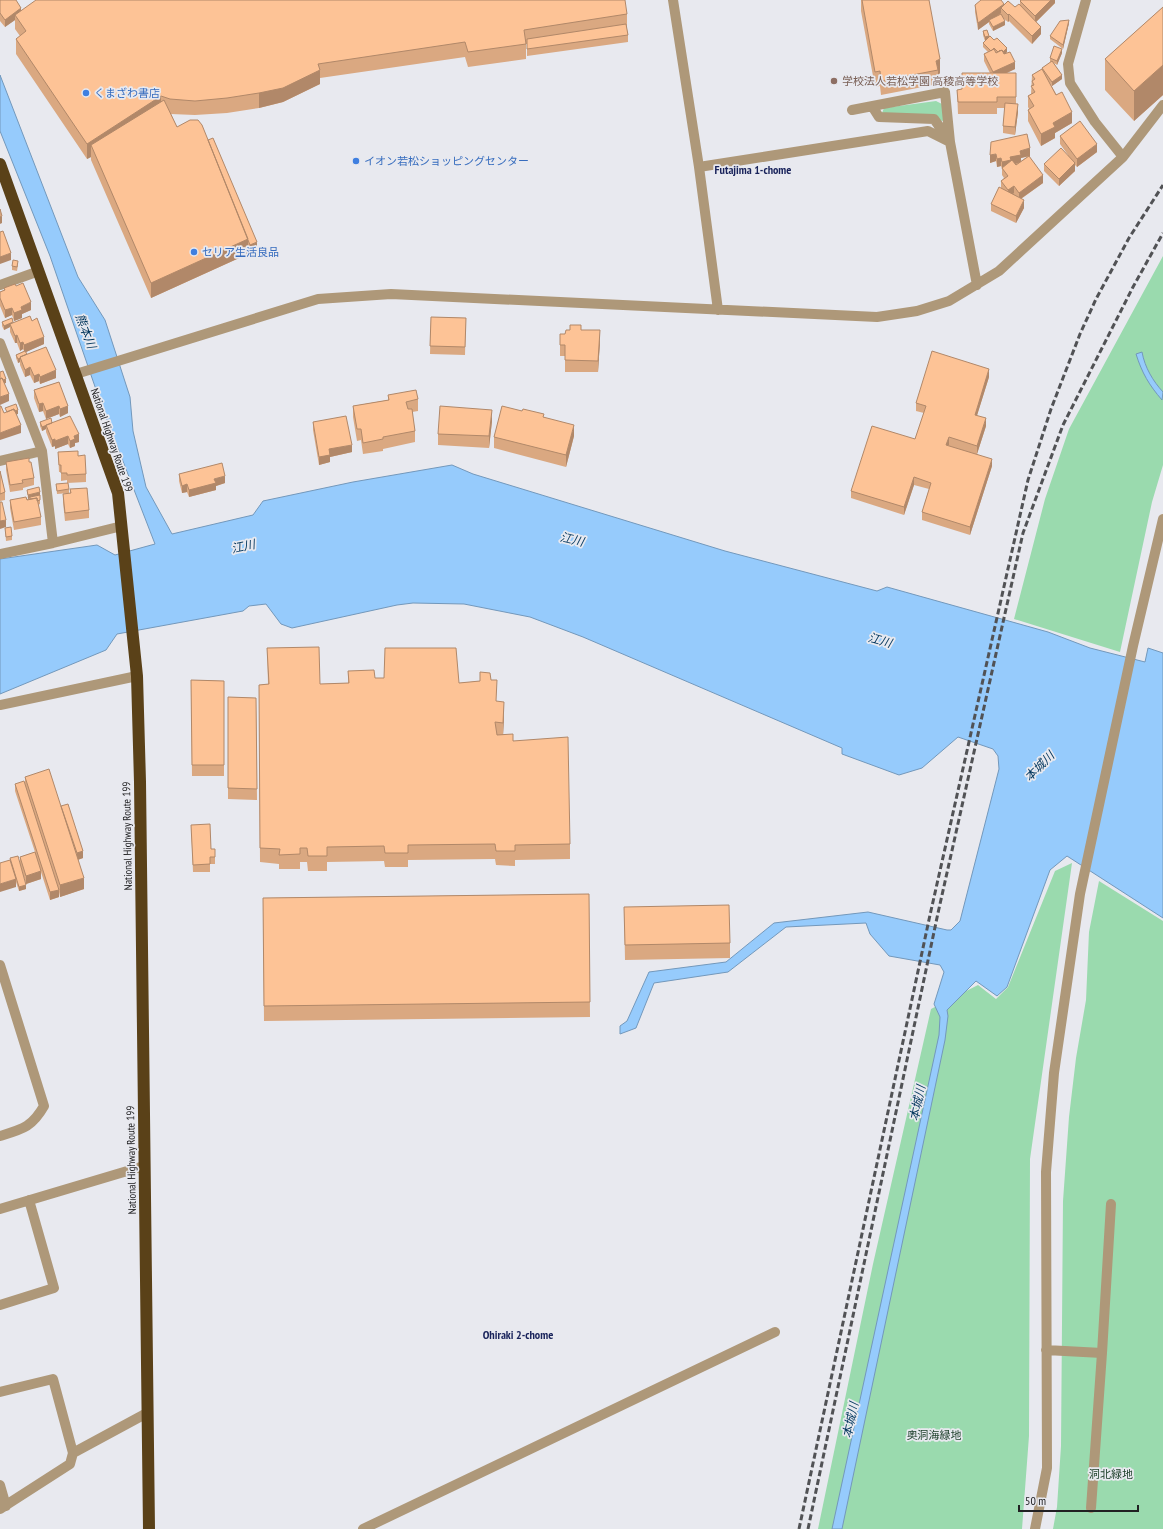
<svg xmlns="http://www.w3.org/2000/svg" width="1163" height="1529" viewBox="0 0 1163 1529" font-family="'PT Sans Narrow','Noto Sans JP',sans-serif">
<rect width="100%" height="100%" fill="#e8e9ef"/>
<path fill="#9adaae" d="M936,101L942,104L945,120L942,121L934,116L882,113L884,108Z
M1163,256V465L1152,502L1120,652L1014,619L1045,499L1069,429Z
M1072,863L1030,1159L1029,1436L1022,1529H818L873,1264L931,1009L978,985L996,999L1008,987L1055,871Z
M1099,881L1163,921V1529H1053L1057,1507L1061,1446L1063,1201L1069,1117L1076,1058L1086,1000L1089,932Z"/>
<path fill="#96cbfc" stroke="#7398bb" d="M0,75L78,277L105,320L130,397L133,431L146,487L172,534L253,515L263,501L353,482L452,465L473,474L725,551L877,591L887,587L1048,632L1090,648L1145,662L1148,648L1163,653V918L1067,856L1050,870L1007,987L997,996L976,981L947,1010L948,1016L945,1040L842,1529H832L939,1035L940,1017L934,1004L944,972L940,965L889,956L870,934L866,923L786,927L728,972L654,983L636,1028L620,1034V1026L627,1021L649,972L726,962L774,923L868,912L947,930H951L960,921L999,769L998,756L993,749L958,737L922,768L899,775L842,754V748L583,637L530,617L464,604L413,603L397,605L292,628L281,624L266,604L249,606L243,611L117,634L106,650L0,694V559L97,545L115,555L155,544L102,407L50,256L0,131Z
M1142,352C1145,368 1153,381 1163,392L1162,400C1149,385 1142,373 1136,354Z"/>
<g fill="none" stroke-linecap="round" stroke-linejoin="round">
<path stroke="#ae9879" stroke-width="10" d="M673,0L699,167L718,310
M1086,0L1068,64L1070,83L1095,122L1123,157
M872,106L879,117L934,119L949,140
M852,110L945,92L950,142
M699,167L928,131L950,142L977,285
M0,285L39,271
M0,343L42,451L53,543
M76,374L318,299L391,294L877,317L917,311L949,301L999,271L1123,157L1163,105
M0,461L42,451
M0,554L53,543L122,526
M0,705L137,676
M0,965L44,1106C32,1127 23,1129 0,1136
M0,1209L144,1166
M0,1305L54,1288L29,1200
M1046,1350L1102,1353L1091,1508
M1102,1353L1111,1204
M0,1392L53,1379L73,1453L70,1464L0,1509
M73,1453L147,1413
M0,1485L6,1506
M363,1529L775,1332
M1035,1529L1047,1468L1046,1172L1054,1073L1080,894L1133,646L1163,519"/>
<path stroke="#5a4118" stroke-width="12" d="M0,164L118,493L137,676L140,782L149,1529"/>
<path stroke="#515255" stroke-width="3" stroke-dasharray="6 3" stroke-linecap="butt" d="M799,1529L930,915L1028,480L1051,409L1080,334L1096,299L1129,238L1163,185
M808,1529L938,913L1023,533L1063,425L1133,287L1163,233"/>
</g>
<path fill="#daa881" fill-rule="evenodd" d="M0,0L21,10L627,14V29L628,35V42L527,56V44H526V59L468,67L465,57L320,78V84L283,102L259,108L227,113L195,115L171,114L177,127L208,140L257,249L250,252L248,247V254L151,298L91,160V157L87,159L16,54V39L20,36L15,29V20L5,27L0,21Z
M861,0H929L940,73L938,75V84L881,95L880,86L875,87L861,11Z
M1020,0H1055V3L1036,22L1041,34L1032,44L1009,21L1008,22L1003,18L1005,25L993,31L989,24V22L978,30L975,12V5L1004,6L1015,7L1020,5Z
M1163,7V95L1134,121L1105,90V59Z
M1069,23L1063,49L1050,39V36Z
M983,31L989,37L994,40L1007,52L1005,54L1015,69L1007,73H1016V104L1018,112L1015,135L1003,133V126L1005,108H997V114H958L957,90L962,89L990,73L984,61V54L988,52L983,47V43L985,41L983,35Z
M1062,53L1057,65L1054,63L1062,79L1052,86L1049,81L1072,123L1055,133V138L1041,146L1028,121V110L1029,109L1028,107V96L1031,94L1032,75L1042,69V68L1051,62H1050V58Z
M1060,136L1097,152L1077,167L1075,165V171L1059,186L1044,171V164L1068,155L1060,144Z
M990,155L1030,156H1029L1043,183L1021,199L1024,208L1016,223L991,211V204L1001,188V181L1004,178L1002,175V169L1001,166L997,167L996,161L990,163ZM1028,156L1021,161V158Z
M18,265L17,271L12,270V266Z
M4,288L31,310L22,314V318L14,321L12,315L5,318L0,306V292L4,290Z
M431,317L466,318L465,355L430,354Z
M2,322L13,323L44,344L26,352L27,354L56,378L40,384L39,381L34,383L30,375L25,377L20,365V362L18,363L16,358V355L24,351L23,349L20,351L17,343H15L10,332V327L4,330L2,326Z
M570,330H581L600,341L598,372H565V356H560V334H565Z
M989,377L977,415L986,426L977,454L992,466L970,535L922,520V512L929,489L914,485L904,515L851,498V491L915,439L924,413L916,411V403Z
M59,382L68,413L60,417L59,414L46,419L43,411L39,412L34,398V390Z
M388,395L418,399V411L412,412L415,431V442L383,449V451L363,454L361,440L357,441L353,417V406L388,400Z
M544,417L574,436L566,467L494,448V437Z
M492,421L489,448L438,445V434Z
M40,422L52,423L79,442L75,443V446L70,448L68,444L55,449V446L52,447L46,432V429L42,431L40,426Z
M313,422L352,452L330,457V462L319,465L313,430Z
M58,452L78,456L86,474V482L67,483V480L61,481V472H59Z
M6,462H29L34,478V485L23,488V490L10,492L6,470Z
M0,471L5,492V500L0,501Z
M179,474L225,483L216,486V490L189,497L187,492L182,493L179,481Z
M56,484L69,489V493L57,494Z
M70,489L89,510V518L65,521L63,502V494L70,493Z
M27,490L40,496V504L38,505L41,517V525L14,530L10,508V500L30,499V498L28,499Z
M5,528L12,536V540L6,541Z
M267,648L320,684L348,683V671L375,678L459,683L491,680L496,701L504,717L503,734L513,740L570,844V859L515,860V866L496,865L495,859L408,860V867H385L384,861L327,862V871H308L307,862H300V869H279V864L260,862L259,685L268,684Z
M191,680L224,681V776H192Z
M228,697L256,698L257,800L228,799Z
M25,777L61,807L83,858L78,860L84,889L60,897L59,892V897L50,900L41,872V879L26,884L20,865V857L35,852L15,791V784L25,786Z
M191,825L211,849H215V864H210V872H193Z
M10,858L26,889L19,891L16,882V887Z
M589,894L590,1017L264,1021L263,898Z
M624,907L730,943V958L625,960Z"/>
<path fill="#b18869" d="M1051,0H1055V3L1035,23V16Z
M1004,4V11L1001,8V13L990,21L989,20V22L978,30V23Z
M21,8V16L15,15V20L5,27V20Z
M1009,14V21L1008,22V15Z
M1069,20V23L1063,49V45Z
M1005,21V25L993,31V27Z
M1041,27V34L1032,44V36Z
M989,36V40L985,41V37Z
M1007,48V52L1003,56V52Z
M1062,49V53L1057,65V61Z
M940,59V73L938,75V70L936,61Z
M1015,62V69L993,79V72Z
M1163,65V95L1134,121V91Z
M320,70V84L283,102L259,108V93Z
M1062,75V79L1052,86V82Z
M161,96V111L91,145V157L87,159V144Z
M1018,104V112L1015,135V127Z
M1072,112V123L1055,133V138L1041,146V134L1053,123Z
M1097,144V152L1077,167V159Z
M1030,148V156L1021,158V162L1002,168V169V162L1010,157L1020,151Z
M996,154V161L990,163V155Z
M1001,158V166L997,167V159Z
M1075,163V171L1059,186V179Z
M1043,175V183L1019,200V193Z
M1014,186V193L1008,198V190Z
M1024,200V208L1016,223V216Z
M2,216V223L0,224V217Z
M248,239V254L151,298V283Z
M257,242V249L250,252V245Z
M11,253V260L0,264V257Z
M31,302V310L22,314V318L14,321V313L21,307Z
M12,308V315L5,318V310Z
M13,322L10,324V327L4,330V326Z
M600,330V341L598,372V361Z
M17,335V343H15V336Z
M44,337V344L24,353V345Z
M23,342V349L20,351V343Z
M20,358V362L18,363V359Z
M30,367V375L25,377V370Z
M989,369V377L975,422V415Z
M56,370V378L40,384V377Z
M39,374V381L34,383V376Z
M6,379V383L0,385V381Z
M9,394V401L0,405V397Z
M43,403V411L39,412V404Z
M59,406V414L46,419V411Z
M68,406V413L60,417V409Z
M18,410V414L7,417V413Z
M492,410V421L489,448V436Z
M986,418V426L977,454V446Z
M21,425V433L0,440V433Z
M46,425V429L42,431V427Z
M574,425V436L566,467V455Z
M79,434V442L75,443V446L70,448V441L74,436Z
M68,436V444L55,449V441Z
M949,437V445H946Z
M55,439V446L52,447V440Z
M352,445V452L330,457V462L319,465V457L329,449Z
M992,459V466L970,535V527Z
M225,476V483L216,486V490L189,497V490L214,479Z
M914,477V485L904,515V507Z
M187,484V492L182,493V486Z
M40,492V496L28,499V495Z
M6,520V527L0,529V521Z
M504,702V717L503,737V723Z
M83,851V858L77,860V853Z
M41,871V879L26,884V876Z
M84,878V889L60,897V885Z
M16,879V887L0,892V884Z
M26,885V889L19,891V887Z
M59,890V897L50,900V892Z"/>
<path fill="#fdc396" stroke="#b18869" d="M0,0H16L21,8L5,20L0,13Z
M36,0H625L627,14L524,30L526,44L468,52L465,42L318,64L320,70L283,88L259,93L227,98L195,101L170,99L161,96L87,144L16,39L26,31L15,15Z
M862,0H929L940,59L936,61L938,70L881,81L880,71L875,72Z
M981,0H1001L1004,4L978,23L975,5Z
M1021,0H1051L1035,16L1020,1Z
M1008,1L1015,7L1019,4L1041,27L1032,36L1009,14L1008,15L1001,8Z
M1163,7V65L1134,91L1105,59Z
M1001,14L1005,21L993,27L989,20Z
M1069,20L1063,45L1050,36L1060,21Z
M626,24L628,35L527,49V39Z
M987,30L989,36L985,37L983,31Z
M990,36L994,40L997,38L1007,48L1003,52L1002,50L1001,51L1000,50L998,52L994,48L991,51L983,43Z
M1054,46L1062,49L1057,61L1050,58Z
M994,49L996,53L1002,50L1004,54L1010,52L1015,62L993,72L984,54Z
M1052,61L1062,75L1052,82L1042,68Z
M1042,69L1056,95L1062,92L1072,112L1053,123L1055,127L1041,134L1028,110L1034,106L1028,96L1035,92L1031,86L1034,85L1032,81L1035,79L1032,75Z
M962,73H1016V97H997V102H958L957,90L962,89Z
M164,100L177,127L190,120H198L202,125L248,239L151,283L91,145Z
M1005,103L1018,104L1015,127L1003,126Z
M1080,121L1097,144L1077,159L1060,136Z
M1027,134L1030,148L1020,151L1021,155L1010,157L1011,160L1002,162L1001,158L997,159L996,154L990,155L991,142Z
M213,138L257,242L250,245L208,140Z
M1061,148L1075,163L1059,179L1044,164Z
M1029,156L1043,175L1019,193L1014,186L1008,190L1001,181L1008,176L1002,168L1012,160L1016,165Z
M999,187L1024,200L1016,216L991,204Z
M0,209L2,216L0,217Z
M3,231L11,253L0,257V232Z
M13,260L18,261L17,267L12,266Z
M23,283L31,302L21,307L22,310L14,313L12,308L5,310L0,298V292L5,290L4,288L15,284L16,286Z
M30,316L32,321L37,318L44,337L24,345L23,342L20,343L17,335L15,336L10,324Z
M431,317L466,318L465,347L430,346Z
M12,318L13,322L4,326L2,322Z
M570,325H581V330H600L598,361L565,360V345H560V334H565L566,330H570Z
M46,347L56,370L40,377L39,374L34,376L30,367L25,370L20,357Z
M25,351L27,354L20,357L21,358L18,359L16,355Z
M932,351L989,369L975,415L986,418L977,446L949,437L946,445L992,459L970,527L922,512L931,483L914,477L904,507L851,491L872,426L915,439L926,406L916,403Z
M3,371L6,379L3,380L2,378L0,379V372Z
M2,378L9,394L0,397V379Z
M59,382L68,406L60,409L59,406L46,411L43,403L39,404L34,390Z
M416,390L418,399L406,402L408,409H412L415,431L383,437V439L363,443L361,429H357L353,406L389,400L388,395Z
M16,404L18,410L14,411V409L7,412L5,408Z
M0,406H1L4,413L14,409L21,425L0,433Z
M440,406L492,410L489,436L438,434Z
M502,406L522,411L523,409L544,414L543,417L574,425L566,455L494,437Z
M70,416L79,434L74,436L75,439L70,441L68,436L55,441V439L52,440L46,425Z
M346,416L352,445L329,449L330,455L319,457L313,422Z
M51,418L52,423L42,427L40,422Z
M78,451V456L85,455L86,474L67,475V473H61V465H59L58,452Z
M29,458V462H31L34,478L22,480L23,483L10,485L6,462Z
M222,463L225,476L214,479L216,483L189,490L187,484L182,486L179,474Z
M0,471L5,492L0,494Z
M68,483L69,489L57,491L56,484Z
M39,487L40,492L28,495L27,490Z
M87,488L89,510L65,513L63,494L71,493L70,489Z
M40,495V500L37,501V498L30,499V497Z
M26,497L27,500L37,498L41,517L14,522L10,500Z
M0,502H2L6,520L0,521Z
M11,527L12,536L6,537L5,528Z
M319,647L320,684L349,683L348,671L374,670L375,678H384L385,648H456L459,683L480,681V672L490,673L491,680H497L496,701L504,702L503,723L495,722L497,735L513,734V741L568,737L570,844L515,845V851H496L495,844L408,845V853H385L384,846L327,847V856H308L307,848H300V854L279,855L280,849L260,848L259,685L269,684L267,648Z
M191,680L224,681V765H192Z
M228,697L256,698L257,789L228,788Z
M49,769L84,878L60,885L25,777Z
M24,781L59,890L50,892L15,784Z
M68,804L83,851L77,853L61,806Z
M210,824L211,849H215V857H210V864L193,865L191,825Z
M35,852L41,871L26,876L20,857Z
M18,856L26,885L19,887L10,858Z
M10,860L16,879L0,884V863Z
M589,894L590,1002L264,1006L263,898Z
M729,905L730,943L625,945L624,907Z"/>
<circle fill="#8d6e63" stroke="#e8e9ef" stroke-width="1.5" cx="834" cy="81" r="4"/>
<g fill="#3f7fe0" stroke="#e8e9ef" stroke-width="1.5">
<circle cx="86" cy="93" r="4"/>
<circle cx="356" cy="161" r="4"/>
<circle cx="194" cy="252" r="4"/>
</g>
<g text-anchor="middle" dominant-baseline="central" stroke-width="3.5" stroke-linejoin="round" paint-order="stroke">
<g font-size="11" fill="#785e54" stroke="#e8e9ef" text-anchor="start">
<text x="842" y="81">学校法人若松学園 高稜高等学校</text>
</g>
<g font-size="11" fill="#366cbe" stroke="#e8e9ef" text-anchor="start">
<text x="94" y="93">くまざわ書店</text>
<text x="364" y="161">イオン若松ショッピングセンター</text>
<text x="202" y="252">セリア生活良品</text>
</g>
<g font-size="11" fill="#212123" stroke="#e8e9ef">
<text transform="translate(112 440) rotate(71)">National Highway Route 199</text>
<text transform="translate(127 836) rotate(-91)">National Highway Route 199</text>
<text transform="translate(131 1160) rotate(-91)">National Highway Route 199</text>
</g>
<g font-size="11" fill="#193c26" stroke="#e8e9ef">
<text x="934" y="1435">奥洞海緑地</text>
<text x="1111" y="1474">洞北緑地</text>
</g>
<g font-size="12" font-weight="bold" fill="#19235b" stroke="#e8e9ef">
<text x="753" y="169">Futajima 1-chome</text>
<text x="518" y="1334">Ohiraki 2-chome</text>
</g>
<g font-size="12" font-style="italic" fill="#02365d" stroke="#e8e9ef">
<text transform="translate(86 331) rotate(69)">熊本川</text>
<text transform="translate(572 539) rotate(13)">江川</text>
<text transform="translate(243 546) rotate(-12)">江川</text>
<text transform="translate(880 640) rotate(16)">江川</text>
<text transform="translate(1039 766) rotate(-45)">本城川</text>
<text transform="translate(917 1103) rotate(-78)">本城川</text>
<text transform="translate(850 1420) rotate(-78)">本城川</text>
</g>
</g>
<path d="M1019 1505v6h119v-6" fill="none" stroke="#212123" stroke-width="2"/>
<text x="1025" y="1505" font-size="12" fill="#212123" stroke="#e8e9ef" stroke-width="3" paint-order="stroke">50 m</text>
</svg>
